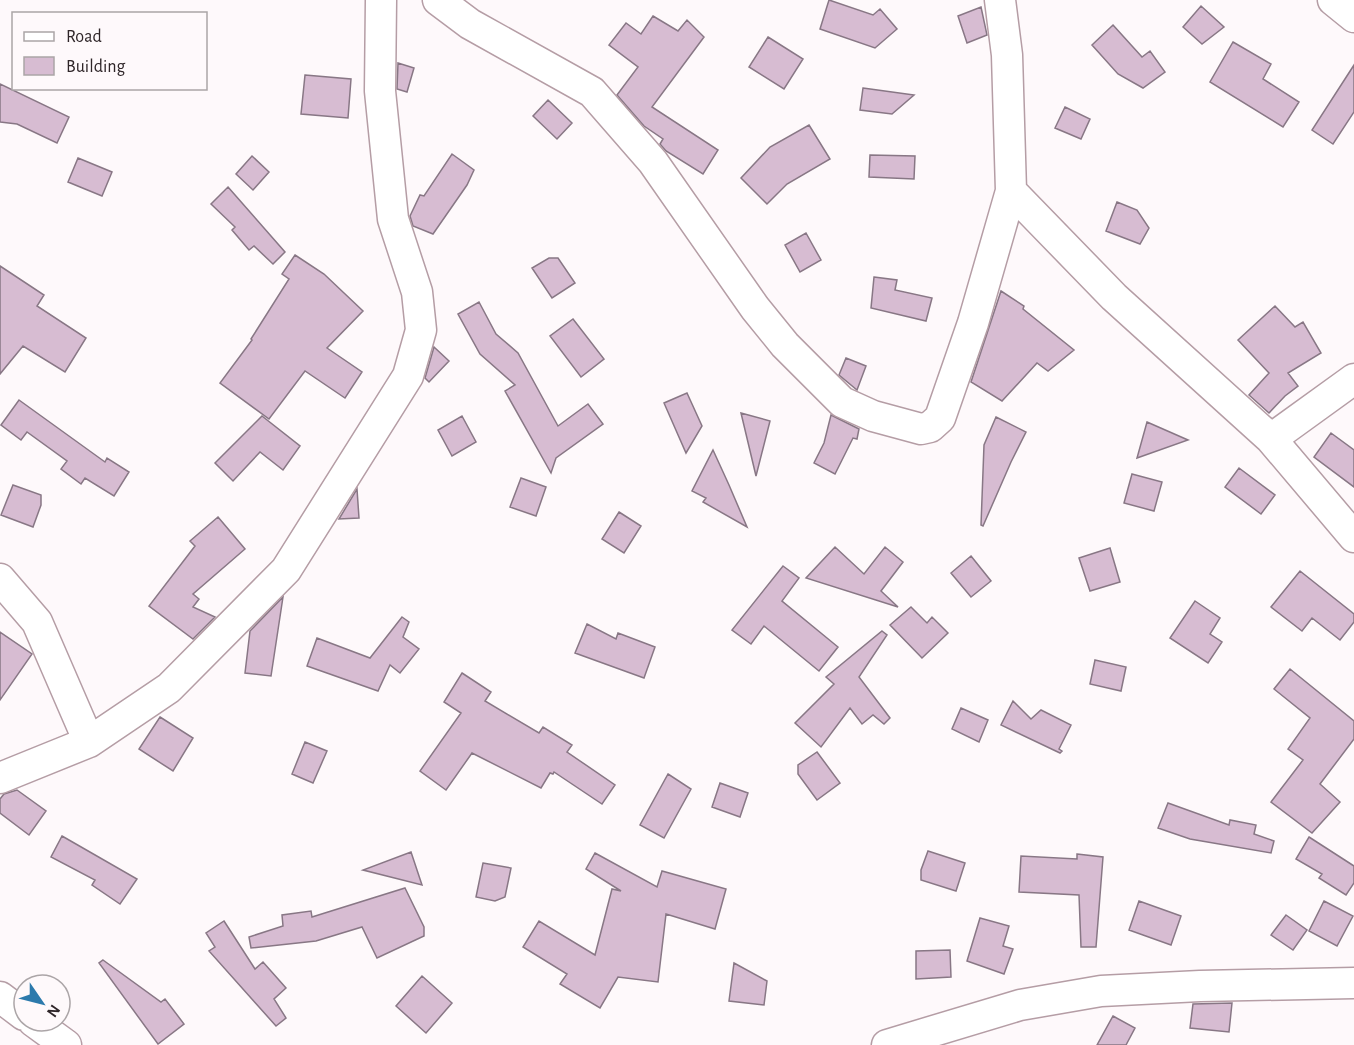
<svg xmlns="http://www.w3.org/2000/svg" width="1354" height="1045" viewBox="0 0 1354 1045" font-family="'Alegreya Sans',sans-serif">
<rect width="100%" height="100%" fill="#fef9fb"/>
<path fill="#d7bcd2" stroke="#887785" stroke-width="1.5" d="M829,0L873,15L880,9L897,29L875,48L820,29Z
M1201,6L1224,27L1202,44L1183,27Z
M981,7L987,35L967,43L958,16Z
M653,16L678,31L687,20L704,37L652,107L718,150L703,174L666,151L660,144L663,139L644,126L617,95L638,67L609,45L626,23L641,34Z
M1113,25L1142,57L1150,51L1165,72L1143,88L1118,74L1092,45Z
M768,37L803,59L784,89L749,67Z
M1233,42L1271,64L1263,79L1299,102L1283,127L1210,82Z
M398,63L414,68L407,92L397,89Z
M1354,65V112L1333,144L1312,130Z
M305,75L351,79L348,118L301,114Z
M0,84L69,117L57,143L17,124L0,122Z
M863,88L914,95L892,114L860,110Z
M548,100L572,123L557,139L533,116Z
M1065,107L1090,119L1081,139L1055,128Z
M809,125L830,159L787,184L767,204L741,178L770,147Z
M452,154L474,170L467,185L433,234L413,226L410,216L420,195L424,196Z
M870,155L915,156L914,179L869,177Z
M252,156L269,172L253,190L236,174Z
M78,158L112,172L102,196L68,182Z
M228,187L285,252L273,264L254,246L249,250L232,230L235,227L211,204Z
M1117,202L1137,210L1149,228L1140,244L1106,231Z
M806,233L821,260L800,272L785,245Z
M295,255L324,274L363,311L327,348L362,372L345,398L305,371L269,419L220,383L252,340L251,339L289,279L282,274Z
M549,258H558L575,283L552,298L532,268Z
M0,266L44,295L37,306L86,338L65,372L23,346L0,374Z
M874,277L897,280L895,290L932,298L926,321L871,308Z
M1001,291L1024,306L1023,309L1074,350L1048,371L1037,363L1002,401L971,382Z
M479,302L496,334L518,353L558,426L588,404L603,424L556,458L551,473L505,391L515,385L480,354L458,314Z
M1275,306L1295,327L1303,322L1321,353L1288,373L1298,386L1285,396L1269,413L1249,395L1269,373L1238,340Z
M573,319L604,359L581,377L550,336Z
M434,347L449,361L429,382L425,378Z
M846,358L866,366L857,390L839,375Z
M687,393L702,426L686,453L664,403Z
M19,400L105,462L107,458L129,472L114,496L85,478L81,484L61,469L67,461L27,432L21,440L1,425Z
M741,413L770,421L756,476Z
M831,415L859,429L857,439L853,438L835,474L814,463L824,443Z
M262,416L300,446L283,470L260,452L233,481L215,463Z
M462,416L476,442L452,456L438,430Z
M996,417L1026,432L1011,462L983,526L981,525L984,445Z
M1147,422L1188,440L1137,458Z
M1331,433L1354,450V487L1314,457Z
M713,450L729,485L747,527L703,502L706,498L692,491Z
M1239,468L1275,495L1261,514L1225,487Z
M1132,474L1162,482L1154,511L1124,503Z
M521,478L546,487L536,516L510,507Z
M13,485L41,495V505L33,527L1,515Z
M357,489L359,518L339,519Z
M619,512L641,526L624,553L602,539Z
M218,517L245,549L193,594L199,599L193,607L215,617L193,639L149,606L195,546L190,541Z
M835,547L864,574L885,547L903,562L881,591L898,607L806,578Z
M1110,548L1120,582L1090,591L1079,558Z
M971,556L991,581L971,597L951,573Z
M783,566L799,578L782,601L838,647L819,671L764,626L751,644L732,630Z
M1300,571L1354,614V622L1340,640L1312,618L1302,631L1271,607Z
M283,597L271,676L245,673L250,631Z
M1195,601L1220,618L1210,634L1222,642L1208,663L1170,638Z
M911,607L927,623L932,617L948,633L922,658L890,625Z
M402,617L409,622L403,637L419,649L400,673L390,665L378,691L307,666L317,638L370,658Z
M587,624L616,639L618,633L655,647L644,678L575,653Z
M882,631L887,635L859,677L890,718L884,724L873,715L862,724L850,708L821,747L795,723L834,684L826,677Z
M0,632L32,654L0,700Z
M1095,660L1126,667L1121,691L1090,684Z
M1290,669L1354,721V739L1320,784L1340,802L1312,833L1271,802L1303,760L1288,749L1310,718L1274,689Z
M462,673L491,692L485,701L539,733L543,727L572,745L567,752L615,785L602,804L554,772L553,774L550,773L541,788L472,753L446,790L420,771L461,713L444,702Z
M1013,701L1031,719L1041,710L1071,725L1059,749L1062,751L1060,753L1001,725Z
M961,708L988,720L979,742L952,729Z
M160,717L193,738L173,771L139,749Z
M305,742L327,751L313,783L292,774Z
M817,752L840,783L817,800L798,774V765Z
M668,774L691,789L664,838L640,825Z
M720,783L748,793L740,817L712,807Z
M17,790L46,811L29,835L0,813V799L4,794Z
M1168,803L1229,825L1230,820L1256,825L1254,834L1274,841L1271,853L1190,839L1158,828Z
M62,836L137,879L120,904L92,885L95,880L51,857Z
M1309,837L1354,866V883L1346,895L1319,878L1322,874L1296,859Z
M928,851L965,863L956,891L921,880V870Z
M411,852L422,885L363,870Z
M595,853L657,887L662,871L726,889L715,929L666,914L658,982L618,977L600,1008L560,984L567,974L523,947L539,921L595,955L612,889L621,891L586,869Z
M1077,854L1103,857L1096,947H1081L1079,895L1019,892L1021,856L1077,859Z
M483,863L511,868L505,897L495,901L476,897Z
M405,888L424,927V936L377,958L362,927L316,941L251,948L249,937L283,926L282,915L311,911L312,917Z
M1139,901L1181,916L1171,945L1129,930Z
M1324,901L1353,916L1337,946L1309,931Z
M1286,915L1307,930L1293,950L1271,935Z
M980,918L1009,926L1003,946L1013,949L1004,974L967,961Z
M224,921L255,969L263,962L286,988L274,999L286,1018L276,1026L209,951L215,947L206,933Z
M950,950L951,977L916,979V951Z
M103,960L161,1002L165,999L184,1024L158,1044L99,963Z
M734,963L767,981L764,1005L729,1001Z
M422,976L452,1003L426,1033L396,1006Z
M1232,1003L1229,1032L1190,1028L1193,1004Z
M1113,1016L1135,1028L1126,1045H1097Z"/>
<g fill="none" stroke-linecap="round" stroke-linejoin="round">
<defs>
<path id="street" d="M438,0L470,24L592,92L653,162L755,308L785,345L842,402L873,416L921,429L930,427L940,418L973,323L1011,191L1007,55L1000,0
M1333,0L1354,17
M1011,191L1114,297L1271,439L1354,537
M1271,439L1354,379
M0,579L37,622L89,742
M0,778L89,742L169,688L286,570L408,376L421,330L417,292L393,219L380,91L381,0
M0,997L24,1015
M33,1021L66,1045
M887,1045L1020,1005L1101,991L1200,986L1354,983"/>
</defs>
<use href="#street" stroke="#b59da5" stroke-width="33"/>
<use href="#street" stroke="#fff" stroke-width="30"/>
</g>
<rect x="12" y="12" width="195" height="78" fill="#fef9fb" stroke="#aba5a7" stroke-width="1.5"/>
<rect x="24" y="32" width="30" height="9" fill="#ffffff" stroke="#aba5a7" stroke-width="1.5"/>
<text x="66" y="42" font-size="18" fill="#2f2629">Road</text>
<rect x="24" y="57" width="30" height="18" fill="#d7bcd2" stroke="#aba5a7" stroke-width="1.5"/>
<text x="66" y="72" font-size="18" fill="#2f2629">Building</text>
<g transform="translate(42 1003) rotate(125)"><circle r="28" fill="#fef9fb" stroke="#aba5a7" stroke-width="1.5"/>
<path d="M0-4.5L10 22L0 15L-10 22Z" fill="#2c7aac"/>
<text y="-9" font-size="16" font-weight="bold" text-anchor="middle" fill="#2f2629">N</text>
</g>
</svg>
